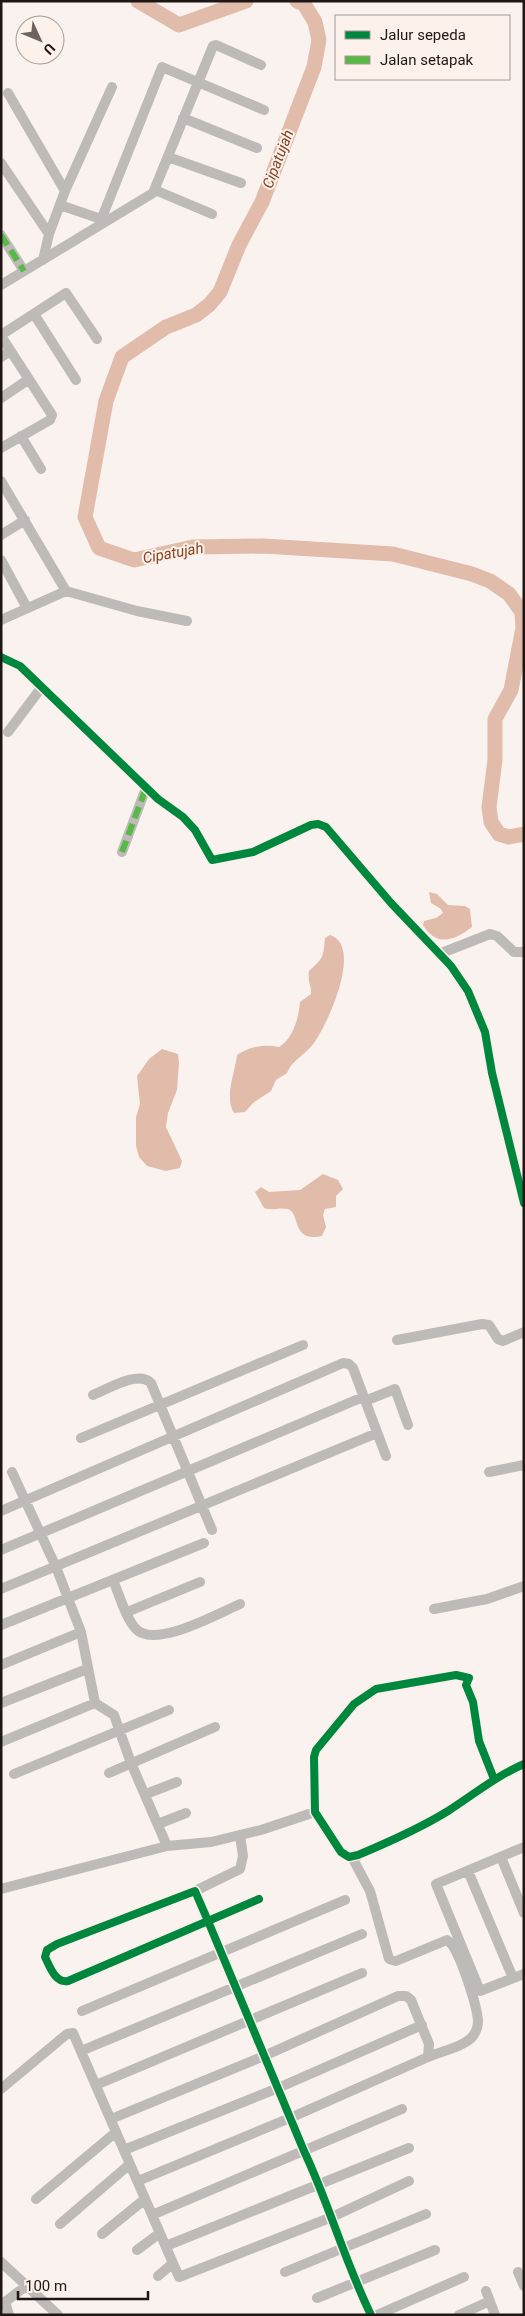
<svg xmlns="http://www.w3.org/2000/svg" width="525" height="2316" viewBox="0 0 525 2316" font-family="Roboto,sans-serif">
<rect width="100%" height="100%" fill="#f9f2ef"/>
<path fill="#e1bcaa" d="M429,892L437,894L448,905L465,906L470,909L472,927C455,940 437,948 423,925L424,921L436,918L443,913L441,909L431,903Z
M330,935C364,946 327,1025 314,1043C306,1054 291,1061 287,1073L276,1080L271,1091L253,1103L245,1112L234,1113C224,1096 235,1073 237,1055C252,1046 263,1044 279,1047C293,1039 299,1017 300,1002L311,994C312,987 307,981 309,971C324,957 323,958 325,938Z
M162,1049L178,1054L179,1063L177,1090L168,1113L166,1127L182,1161L180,1168L166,1171L147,1166L139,1157L136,1146V1117L140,1104L137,1076L149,1059Z
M323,1174L338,1180L343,1189L336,1196V1207L325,1209L323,1215L326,1227L322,1236C291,1243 301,1214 288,1209C280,1207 271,1211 264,1208L255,1192L261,1187L269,1192L300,1190Z"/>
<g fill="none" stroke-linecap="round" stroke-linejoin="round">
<path stroke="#e1bcaa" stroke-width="15" d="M138,1L179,25L246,1
M297,1L304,4L315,22L319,40L314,67L262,202L239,245L220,292L209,305L196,315L166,327L122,357L106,401L85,517L99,548L134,560L193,547L264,546L393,554L472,574L490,581L509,594L522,612L523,628L511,690L495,719V760L489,807L491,822L499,834L509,837L524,834"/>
<path stroke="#bebab8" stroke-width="10" d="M8,93L65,191
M183,118L257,148
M168,157L241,183
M1,163L49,234
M155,190L212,214
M60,205L101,219
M99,225L162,67L264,110
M1,235L24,271
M43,260L49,234L65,191L112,87
M1,285L153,193L213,46L216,45L261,65
M34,314L76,380
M1,335L66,293L97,339
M1,336L52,415L50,420L1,448
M1,357L10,351
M1,398L29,379
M21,436L41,469
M1,481L66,591L137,611L187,621
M1,535L25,520
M1,560L27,608
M1,620L66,591
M1,657L20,666L158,799L183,817L195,830L212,860L253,852L311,825L318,824L326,827L391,903L451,966L468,991L485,1032L492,1073L524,1203
M8,732L41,688
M122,852L146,788
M439,954L490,934L497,936L514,952H524
M397,1340L482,1324L489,1325L498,1339L503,1341L524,1332
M93,1395C108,1389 138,1370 151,1383L212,1530
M365,1401L395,1389L408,1425
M81,1438L303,1345
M12,1472L56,1567L81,1632L95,1703L114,1715L131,1763L167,1846
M489,1472L524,1465
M1,1511L343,1363L349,1364L353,1368L386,1456
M1,1550L363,1397
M113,1580C119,1594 126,1619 136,1629C155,1649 219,1613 240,1604
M1,1589L377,1433
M434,1609L487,1599L524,1586
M127,1612L200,1582
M1,1625L204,1543
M1,1665L81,1632
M1,1703L87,1669
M1,1742L95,1703
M109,1773L215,1727
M14,1774L169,1710
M494,1779L479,1741L473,1702L466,1685L469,1678L456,1675L376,1689L354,1704L316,1750L314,1757L315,1812L341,1852L349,1857L358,1855C389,1842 419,1829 448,1811C473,1795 496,1776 524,1764
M146,1794L177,1782
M158,1824L186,1813
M524,1847L436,1884L480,1991L524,1974
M358,1855L354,1861L370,1891L389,1959L396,1961L447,1940C459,1947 477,2006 478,2021C478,2027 476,2032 473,2036C464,2047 441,2051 428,2057
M501,1857L524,1913
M468,1871L513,1978
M1,1889L167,1846L211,1842L261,1830L315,1812
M195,1891L240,1869L243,1856L240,1835
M259,1899L68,1981C55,1983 50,1967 45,1957L47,1950L57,1944L195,1891L208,1921L304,2151C329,2204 345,2262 371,2315
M82,2011L345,1900
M81,2051L362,1934
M96,2085L362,1973
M1,2089L67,2034L73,2033L179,2277L332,2217L409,2181
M111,2119L264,2056L398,1996H406L411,2000L429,2044L428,2057L290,2118L138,2181
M124,2150L278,2088L422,2025
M36,2199L116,2132
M152,2215L402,2109
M60,2224L130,2164
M102,2234L145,2199
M166,2246L409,2148
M137,2250L160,2233
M1,2262L58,2315
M285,2272L426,2214
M518,2272L524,2286
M158,2276L172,2264
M486,2291L495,2315
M317,2298L435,2250
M5,2302L26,2286
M5,2302L9,2315
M377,2315L464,2277
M459,2315L490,2301"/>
<path stroke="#58b947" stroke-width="6" stroke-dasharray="12 6" stroke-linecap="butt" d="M1,235L24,271
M122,852L146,788"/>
<defs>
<path id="cycleway" d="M1,657L20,666L158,799L183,817L195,830L212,860L253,852L311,825L318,824L326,827L391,903L451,966L468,991L485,1032L492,1073L524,1203
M494,1779L479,1741L473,1702L466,1685L469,1678L456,1675L376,1689L354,1704L316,1750L314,1757L315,1812L341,1852L349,1857L358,1855C389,1842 419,1829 448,1811C473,1795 496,1776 524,1764
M259,1899L68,1981C55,1983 50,1967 45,1957L47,1950L57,1944L195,1891L208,1921L304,2151C329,2204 345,2262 371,2315"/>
</defs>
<use href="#cycleway" stroke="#fdf1eb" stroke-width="11"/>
<use href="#cycleway" stroke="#00873e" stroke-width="8"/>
</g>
<g text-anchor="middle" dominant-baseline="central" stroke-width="4" stroke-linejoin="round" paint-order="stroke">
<g font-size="15" font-style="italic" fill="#814320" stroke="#fdf1eb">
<text transform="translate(278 159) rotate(-69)">Cipatujah</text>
<text transform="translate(173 553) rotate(-10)">Cipatujah</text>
</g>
</g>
<rect width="525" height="2316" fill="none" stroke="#1e1714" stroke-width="5"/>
<rect x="335" y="15" width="175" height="65" fill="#fdf1eb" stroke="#a49a95"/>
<rect x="345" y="31" width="25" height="8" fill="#00873e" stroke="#a49a95"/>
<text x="380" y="40" font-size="15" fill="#1e1714">Jalur sepeda</text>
<rect x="345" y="56" width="25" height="8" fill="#58b947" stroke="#a49a95"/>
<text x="380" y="65" font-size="15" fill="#1e1714">Jalan setapak</text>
<g transform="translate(40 40) rotate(134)"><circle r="24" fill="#fdf1eb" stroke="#a49a95"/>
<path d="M0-4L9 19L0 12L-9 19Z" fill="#6b6461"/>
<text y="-8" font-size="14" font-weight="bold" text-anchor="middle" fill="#1e1714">U</text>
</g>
<path d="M18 2291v8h130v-8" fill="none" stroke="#1e1714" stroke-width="2.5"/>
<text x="25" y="2291" font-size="15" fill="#1e1714" stroke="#fdf1eb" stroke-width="4" paint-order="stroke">100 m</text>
</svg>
